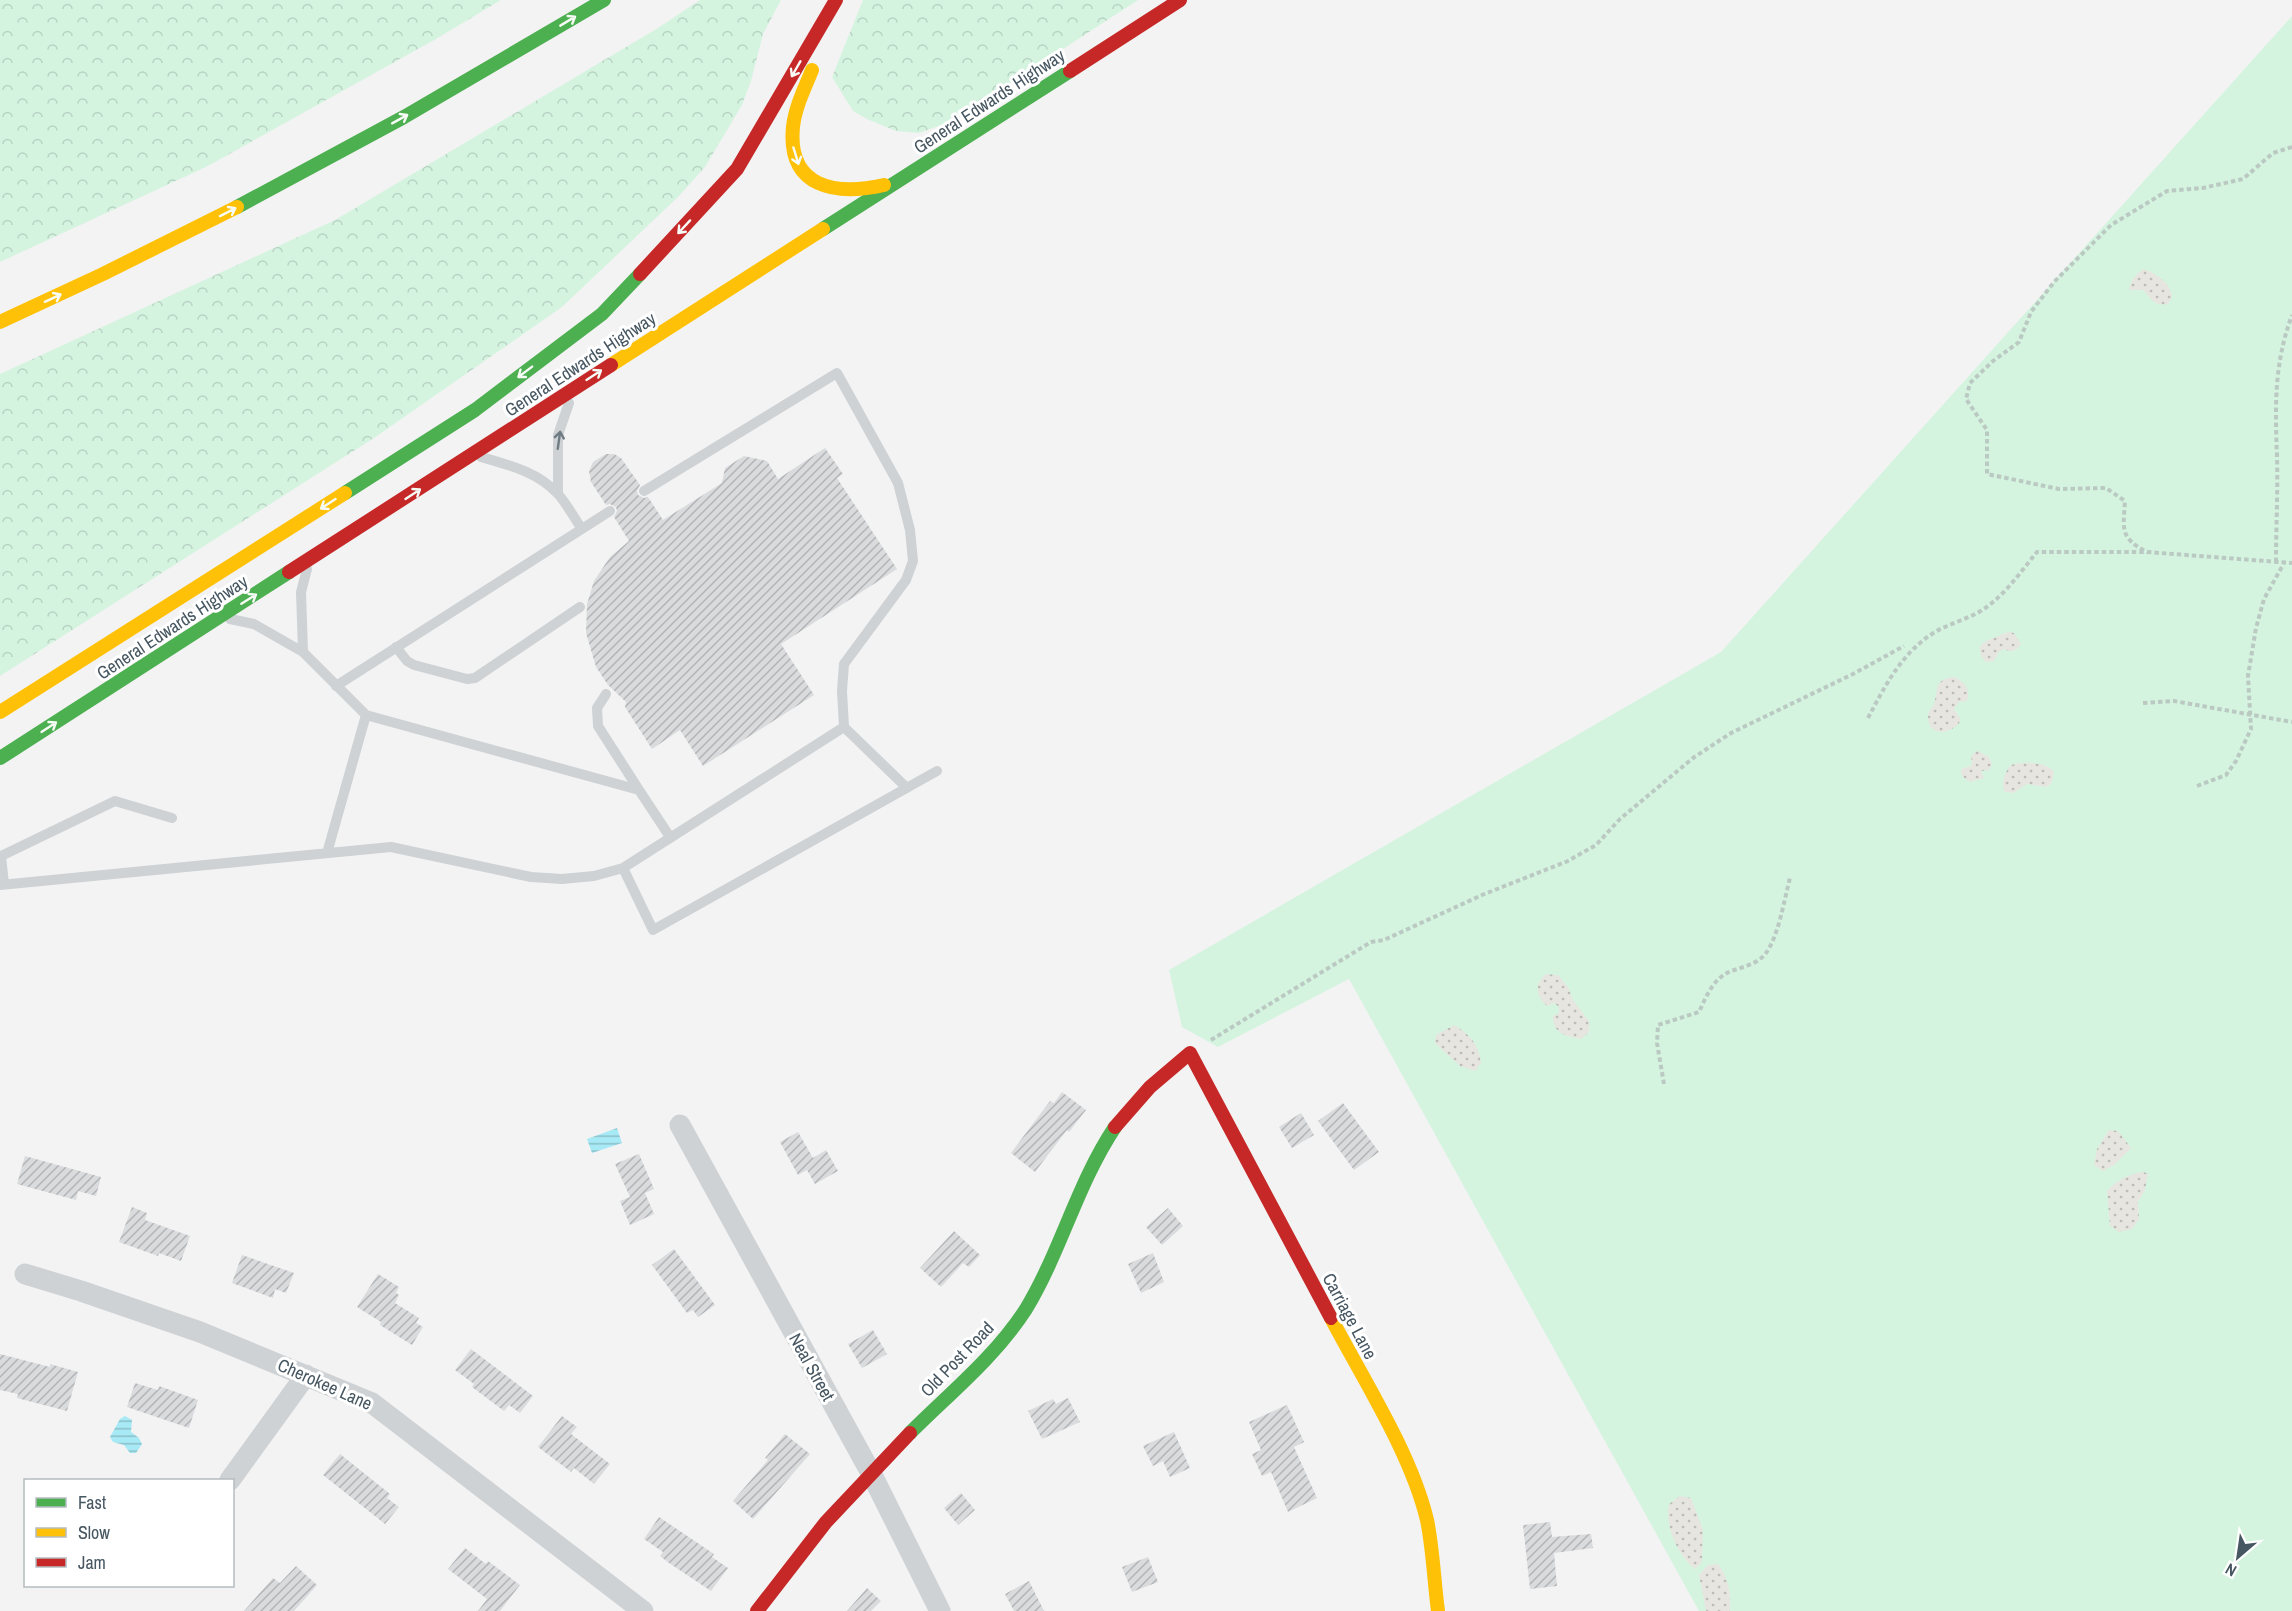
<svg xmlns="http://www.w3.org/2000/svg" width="2292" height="1611" viewBox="0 0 2292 1611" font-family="'Archivo Narrow',sans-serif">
<defs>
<pattern id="forest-crowns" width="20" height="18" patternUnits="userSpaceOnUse" patternTransform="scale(1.5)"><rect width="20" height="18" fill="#d5f4e0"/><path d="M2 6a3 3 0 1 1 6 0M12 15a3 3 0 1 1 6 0" fill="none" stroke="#b8d3c3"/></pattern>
<pattern id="sand-dots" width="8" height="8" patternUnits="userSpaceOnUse" patternTransform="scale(1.5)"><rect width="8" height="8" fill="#e7e5df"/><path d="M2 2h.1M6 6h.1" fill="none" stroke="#bdbcb8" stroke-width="1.8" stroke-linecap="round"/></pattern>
<pattern id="water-rules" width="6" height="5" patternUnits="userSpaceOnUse" patternTransform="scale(1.5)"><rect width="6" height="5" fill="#a7e9f5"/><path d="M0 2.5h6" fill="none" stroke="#8ac0ca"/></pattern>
<pattern id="building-hatch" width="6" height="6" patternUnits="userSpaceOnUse" patternTransform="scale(1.5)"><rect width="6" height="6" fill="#dadbdd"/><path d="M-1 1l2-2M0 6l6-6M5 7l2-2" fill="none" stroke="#b3b4b7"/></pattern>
</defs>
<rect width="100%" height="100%" fill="#f3f3f3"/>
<path fill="#d5f4e0" d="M2292,16V1611H1699L1349,979L1218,1047L1182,1027L1169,970L1721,652Z"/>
<path fill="url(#forest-crowns)" d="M0,0H501L436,39L206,167L0,262Z
M700,0H781L763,34L751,81L742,105L705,167L678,197L562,307L374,438L0,676V374L335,220L658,28Z
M863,0H1138L953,121L919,133L896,131L867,119L853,111L832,77Z"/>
<path fill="url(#sand-dots)" d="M2144,269C2158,275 2170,282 2172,297L2168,304C2153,307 2152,298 2143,290H2129C2130,282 2137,272 2144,269Z
M2008,632L2014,633L2021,644C2016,651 2012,653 2004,649L1999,652L1994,661L1986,662L1981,656L1980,647L1984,642Z
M1954,677C1964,681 1971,689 1967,701L1959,702L1954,709L1961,720C1954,734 1928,738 1928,717C1928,711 1932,708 1934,704C1939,688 1933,680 1954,677Z
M1977,751L1988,756L1992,764L1989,770L1981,771L1984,778L1970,782L1962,776L1961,769L1971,766L1972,762L1971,756Z
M2019,763C2032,763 2045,762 2054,772L2052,782L2047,787L2027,784L2013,793L2005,792C2000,783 2005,772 2011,765Z
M1546,974L1558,975L1568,987L1573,1000L1589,1021V1032L1581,1039C1566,1036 1552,1033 1553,1016L1559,1013V1007L1554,1003L1547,1006C1536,996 1534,984 1546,974Z
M1454,1025C1470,1034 1479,1045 1481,1063L1475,1071L1460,1066L1435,1043L1436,1035Z
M2109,1130L2118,1131L2131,1148L2114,1165L2103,1171L2094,1165L2097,1149Z
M2142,1172L2148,1173L2145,1190L2138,1202L2139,1219L2132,1229L2119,1232L2110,1226L2107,1191C2117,1180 2127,1175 2142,1172Z
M1680,1496L1691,1498L1703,1530L1702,1562L1695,1569C1677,1554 1665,1528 1669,1504Z
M1718,1564C1729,1579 1731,1593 1730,1611H1706L1699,1575L1708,1565Z"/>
<path fill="url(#water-rules)" d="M617,1128L622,1143L592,1153L587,1139Z
M125,1416L132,1420L131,1432L139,1438L142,1444L136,1453H130L124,1445L113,1442L110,1437L120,1419Z"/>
<path fill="url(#building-hatch)" d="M825,448L843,474L837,478L897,569L781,644L814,695L703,766L680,730L652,749L625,707L626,702L608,685L596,667L586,633L587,604L594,581L610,557L629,541L614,517L617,511L616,507L610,504L606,505L591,482L589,471L593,462L606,454H614L621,458L640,485L637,491L638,495L644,498L648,497L663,520L722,483L725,468L744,456L767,461L778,479Z
M1062,1092L1086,1110L1069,1132L1067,1130L1035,1172L1011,1153L1050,1101L1054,1103Z
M1343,1103L1379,1152L1354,1170L1318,1121Z
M1301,1113L1314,1135L1292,1148L1279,1127Z
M798,1132L813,1158L826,1150L838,1171L815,1184L807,1170L798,1175L780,1142Z
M639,1154L654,1189L645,1193L654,1214L630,1225L620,1201L630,1197L615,1164Z
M25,1156L101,1177L96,1196L78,1191L76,1200L17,1184Z
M132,1207L147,1213L145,1220L190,1236L181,1261L159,1253L158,1256L119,1242Z
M1168,1208L1183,1226L1162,1245L1146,1227Z
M954,1231L980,1255L969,1267L963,1263L941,1287L920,1268Z
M674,1249L715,1305L698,1317L693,1310L687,1313L652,1265Z
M1153,1253L1164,1282L1141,1293L1128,1264Z
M242,1255L294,1273L286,1293L275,1289L273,1298L232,1283Z
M378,1274L399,1287L396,1293L399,1295L395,1303L419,1318L416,1323L423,1327L412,1345L380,1325L381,1322L357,1307Z
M873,1330L887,1354L862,1368L848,1344Z
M471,1349L533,1396L520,1413L509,1405L504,1411L472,1387L474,1384L455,1370Z
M0,1354L50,1367V1364L78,1372L67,1411L17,1398L18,1394L0,1390Z
M135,1383L158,1390L159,1386L198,1400L189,1428L127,1407Z
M1068,1398L1080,1422L1042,1439L1028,1411L1053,1399L1056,1404Z
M1287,1405L1304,1442L1294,1447L1317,1498L1288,1512L1271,1472L1262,1476L1252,1454L1261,1450L1249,1422Z
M562,1416L577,1427L571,1434L610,1464L594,1484L574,1468L571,1472L538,1447Z
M1174,1432L1190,1468L1170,1477L1163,1461L1153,1466L1143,1446Z
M785,1434L810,1454L753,1519L733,1501L768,1460L765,1458Z
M340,1454L390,1494L387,1498L399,1507L385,1524L323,1475Z
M961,1493L975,1510L958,1525L944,1508Z
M659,1517L714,1554L712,1557L728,1568L711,1591L669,1563L660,1556L663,1552L644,1539Z
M1550,1522L1552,1537L1591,1534L1593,1548L1554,1553L1557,1586L1530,1589L1523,1525Z
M465,1548L486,1564L488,1561L520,1585L500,1611H478L487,1599L448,1569Z
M1148,1557L1158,1582L1132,1592L1122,1567Z
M296,1566L317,1585L294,1611H244L273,1578L280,1583Z
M1029,1581L1044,1611H1014L1005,1594Z
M867,1588L881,1601L871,1611H847Z"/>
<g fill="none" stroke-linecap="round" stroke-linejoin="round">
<path stroke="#bbc9c3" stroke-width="4" stroke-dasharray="4.5 3" stroke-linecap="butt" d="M2292,147L2273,153L2243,179L2203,188L2167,191L2111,225L2054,282L2031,312L2019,342L1993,361L1970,383L1966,399L1987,430V474L2059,489L2106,488L2125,501C2123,530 2120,538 2147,552L2292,563
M2276,562C2276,527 2278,491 2277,456C2275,405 2274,364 2292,315
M2143,703L2174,701L2292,722
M1868,718C1885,686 1902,652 1935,632C1952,622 1973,618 1988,606C2008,591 2022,570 2037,552H2144
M2197,786L2226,775L2236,761L2251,729L2248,676L2256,628L2264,599L2284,563
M1211,1040L1371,942L1384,940L1482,895L1568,861L1596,845L1620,819L1693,758L1731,733L1853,674L1904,646
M1664,1084L1657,1043L1658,1025L1699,1012C1706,997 1713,979 1729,972C1741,967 1757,965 1766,953C1779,935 1784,900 1790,878"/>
<path stroke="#ced2d4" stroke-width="10" d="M481,457C509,465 538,472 558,494C567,504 574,518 582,529
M558,494V435L569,403
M230,619L254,624L303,652L366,715L639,790L670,837
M396,647L407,661L414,665L467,679L475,678L580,607
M303,652L301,592L307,569
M336,686L610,511
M606,694L597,708L598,726L639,790
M844,727L907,788
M327,853L366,715
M623,868L653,930L937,771
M4,884L1,856L115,801L172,818
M0,885L391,847L531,877L562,879L594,876L623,868L844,727L842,691L844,664L906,580L913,561L910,530L898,483L837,373L644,491"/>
<path stroke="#ced2d4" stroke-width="21" d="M680,1125L871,1473L940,1611
M25,1274L81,1291L200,1332L372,1403L643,1611
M230,1480L306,1375"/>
<path stroke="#4caf50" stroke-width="14" d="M237,207L404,117L604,0
M823,229L1070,71
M345,493L475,410L602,314L640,274
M0,758L289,572
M910,1433C950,1393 995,1357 1026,1309C1061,1251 1077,1184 1115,1127"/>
<path stroke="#ffc107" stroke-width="14" d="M812,70C805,88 795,107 793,127C787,188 836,196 884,185
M0,322L103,274L237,207
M611,365L823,229
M0,712L345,493
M1331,1318C1363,1379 1411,1453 1427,1520C1433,1549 1434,1581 1438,1611"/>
<path stroke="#c62828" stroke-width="14" d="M1070,71L1180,0
M640,274L737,169L836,0
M289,572L611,365
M1115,1127L1150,1087L1190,1053L1331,1318
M757,1611L826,1522L910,1433"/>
</g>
<defs><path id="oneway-shaft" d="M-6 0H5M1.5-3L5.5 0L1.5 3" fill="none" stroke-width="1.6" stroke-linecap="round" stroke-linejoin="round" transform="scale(1.5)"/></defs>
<g stroke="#f6fbf6">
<use href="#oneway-shaft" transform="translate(568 21) rotate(-31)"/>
<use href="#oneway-shaft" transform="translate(796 69) rotate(120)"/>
<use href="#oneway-shaft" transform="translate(400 119) rotate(-29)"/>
<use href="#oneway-shaft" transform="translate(796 156) rotate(73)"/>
<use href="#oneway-shaft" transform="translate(228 212) rotate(-27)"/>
<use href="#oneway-shaft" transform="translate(684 227) rotate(133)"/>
<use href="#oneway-shaft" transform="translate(53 298) rotate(-25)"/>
<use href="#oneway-shaft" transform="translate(525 372) rotate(143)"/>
<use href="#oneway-shaft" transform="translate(594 375) rotate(-33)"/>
<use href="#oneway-shaft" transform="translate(413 494) rotate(-33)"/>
<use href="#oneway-shaft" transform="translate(328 504) rotate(147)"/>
<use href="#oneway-shaft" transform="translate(249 599) rotate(-32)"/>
<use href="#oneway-shaft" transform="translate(49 727) rotate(-33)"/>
</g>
<use stroke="#707c84" href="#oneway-shaft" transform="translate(559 440) rotate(-82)"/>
<g text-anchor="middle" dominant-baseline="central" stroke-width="6" stroke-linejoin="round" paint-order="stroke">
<g font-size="18" fill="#475762" stroke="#fff">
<text transform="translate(989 101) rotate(-33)">General Edwards Highway</text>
<text transform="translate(580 364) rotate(-33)">General Edwards Highway</text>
<text transform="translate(172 627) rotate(-33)">General Edwards Highway</text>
<text transform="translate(1350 1316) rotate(62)">Carriage Lane</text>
<text transform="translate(957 1359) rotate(-46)">Old Post Road</text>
<text transform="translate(812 1367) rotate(61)">Neal Street</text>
<text transform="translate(325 1384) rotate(24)">Cherokee Lane</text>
</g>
</g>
<rect x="24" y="1479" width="210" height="108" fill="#ffffff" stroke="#b5bcc0" stroke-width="1.5"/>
<rect x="36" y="1498" width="30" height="9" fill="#4caf50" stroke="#b5bcc0" stroke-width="1.5"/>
<text x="78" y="1509" font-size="18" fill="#475762">Fast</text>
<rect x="36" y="1528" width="30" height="9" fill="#ffc107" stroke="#b5bcc0" stroke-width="1.5"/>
<text x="78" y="1539" font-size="18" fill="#475762">Slow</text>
<rect x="36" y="1558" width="30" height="9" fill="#c62828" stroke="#b5bcc0" stroke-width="1.5"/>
<text x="78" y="1569" font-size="18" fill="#475762">Jam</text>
<g transform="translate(2238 1557) rotate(209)" stroke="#ffffff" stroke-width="4.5" paint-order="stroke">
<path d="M0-4.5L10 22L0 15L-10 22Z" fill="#475762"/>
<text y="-9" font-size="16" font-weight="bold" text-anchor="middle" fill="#475762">N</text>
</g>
</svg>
